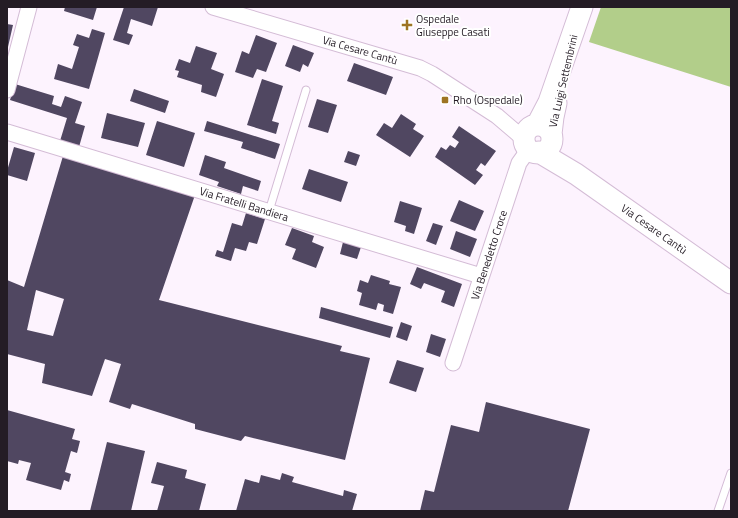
<svg xmlns="http://www.w3.org/2000/svg" width="738" height="518" viewBox="0 0 738 518" font-family="'Titillium Web',sans-serif">
<rect width="100%" height="100%" fill="#fdf3fe"/>
<path fill="#b2ce8a" d="M601,7H731V87L589,42Z"/>
<path fill="#504761" fill-rule="evenodd" d="M65,7H97L93,20L64,11Z
M124,7H158L152,26L131,19L127,33L133,35L129,45L113,40Z
M7,24L13,25L8,47H7Z
M92,29L105,33L89,89L54,79L58,64L72,69L79,47L73,45L77,34L89,38Z
M256,35L277,43L266,72L257,69L253,78L235,72L242,51L249,54Z
M293,45L314,53L308,67L303,64L300,72L285,66Z
M196,46L217,53L211,69L224,74L216,97L201,92L202,85L177,77L179,71L175,70L179,59L190,63Z
M354,63L393,77L386,95L347,81Z
M262,79L283,86L272,121L279,123L276,134L247,125Z
M15,84L54,96L52,104L61,107L65,96L82,102L75,123L85,126L79,147L60,141L67,118L10,100Z
M134,89L169,101L165,113L130,101Z
M317,99L337,105L328,133L308,127Z
M107,113L145,123L138,147L101,138Z
M401,114L416,124L413,129L424,136L410,157L376,135L384,123L392,128Z
M157,121L195,133L184,167L146,155Z
M207,121L280,144L275,159L241,148L243,142L204,131Z
M459,126L496,151L485,166L481,163L476,170L483,175L475,185L435,157L441,147L446,150L450,145L455,148L459,142L452,137Z
M14,147L35,153L27,181L7,175V171Z
M348,151L360,155L356,166L344,162Z
M205,155L226,162L224,168L261,181L258,191L243,186L241,194L217,186L219,182L199,175Z
M63,156L195,195L159,300L342,346L340,351L370,358L345,460L245,436L241,441L195,429V424L132,404L130,409L109,402L121,364L105,359L92,396L42,383L45,364L7,354V280L24,287ZM36,290L64,299L53,336L27,330Z
M309,169L348,182L341,202L302,189Z
M459,200L484,211L475,231L450,221Z
M400,201L422,208L414,234L405,231L406,226L394,222Z
M246,213L265,219L257,244L249,242L246,251L235,248L231,261L215,256L217,250L223,252L232,223L242,226Z
M433,223L443,226L436,245L426,241Z
M292,228L314,236L312,242L324,247L316,268L292,259L296,249L285,245Z
M456,231L477,239L470,257L450,249Z
M343,242L361,247L357,259L340,254Z
M417,267L462,284L454,307L441,302L445,291L424,283L421,289L410,284Z
M371,275L390,281L389,284L401,287L393,314L383,311L384,305L378,303L376,310L359,305L362,293L357,291L360,280L368,283Z
M321,307L393,327L390,338L319,318Z
M401,322L412,326L407,341L396,337Z
M431,334L446,339L440,357L426,352Z
M397,360L424,368L416,392L389,383Z
M486,402L590,429L568,511H420L425,490L434,492L451,425L479,432Z
M7,410L75,429L72,439L80,441L77,453L71,451L65,472L71,474L69,482L64,480L61,490L26,480L31,463L19,460L18,464L7,461Z
M107,442L145,451L131,511H90Z
M157,462L187,470L185,478L206,484L199,511H157L164,486L151,483Z
M282,473L294,477L292,482L343,496L344,490L357,494L352,511H236L245,479L259,483L261,475L280,480Z"/>
<g fill="none" stroke-linecap="round" stroke-linejoin="round">
<defs>
<path id="lane" d="M269,211L306,90
M718,511L731,473"/>
<path id="street" d="M213,7L420,68L432,74L497,116L525,140
M7,90L29,7
M7,132L481,276
M453,363L519,163L529,149"/>
<path id="secondary" d="M537,125L549,102L582,7
M524 139a14 14 0 1 1 28 0a14 14 0 1 1-28 0Z
M551,134L553,117L556,103
M539,152L576,174L731,283"/>
</defs>
<use href="#lane" stroke="#d4bcd6" stroke-width="9"/>
<use href="#street" stroke="#d4bcd6" stroke-width="17"/>
<use href="#secondary" stroke="#d4bcd6" stroke-width="23"/>
<use href="#lane" stroke="#fff" stroke-width="7"/>
<use href="#street" stroke="#fff" stroke-width="15"/>
<use href="#secondary" stroke="#fff" stroke-width="21"/>
</g>
<g fill="#9e7423" stroke="#fff" stroke-width="1.5">
<path d="M405 19h4v4h4v4h-4v4h-4v-4h-4v-4h4z"/>
<rect x="441" y="96" width="8" height="8" rx="2"/>
</g>
<g text-anchor="middle" dominant-baseline="central" stroke-width="4" stroke-linejoin="round" paint-order="stroke">
<g font-size="11" fill="#241c25" stroke="#fff" text-anchor="start">
<text x="416" y="19">Ospedale<tspan x="416" dy="13">Giuseppe Casati</tspan></text>
<text x="453" y="100">Rho (Ospedale)</text>
</g>
<g font-size="11" fill="#241c25" stroke="#fff">
<text transform="translate(360 50) rotate(16)">Via Cesare Cantù</text>
<text transform="translate(563 81) rotate(-77)">Via Luigi Settembrini</text>
<text transform="translate(244 204) rotate(17)">Via Fratelli Bandiera</text>
<text transform="translate(654 229) rotate(35)">Via Cesare Cantù</text>
<text transform="translate(489 255) rotate(-72)">Via Benedetto Croce</text>
</g>
</g>
<rect width="738" height="518" fill="none" stroke="#241c25" stroke-width="16"/>
</svg>
